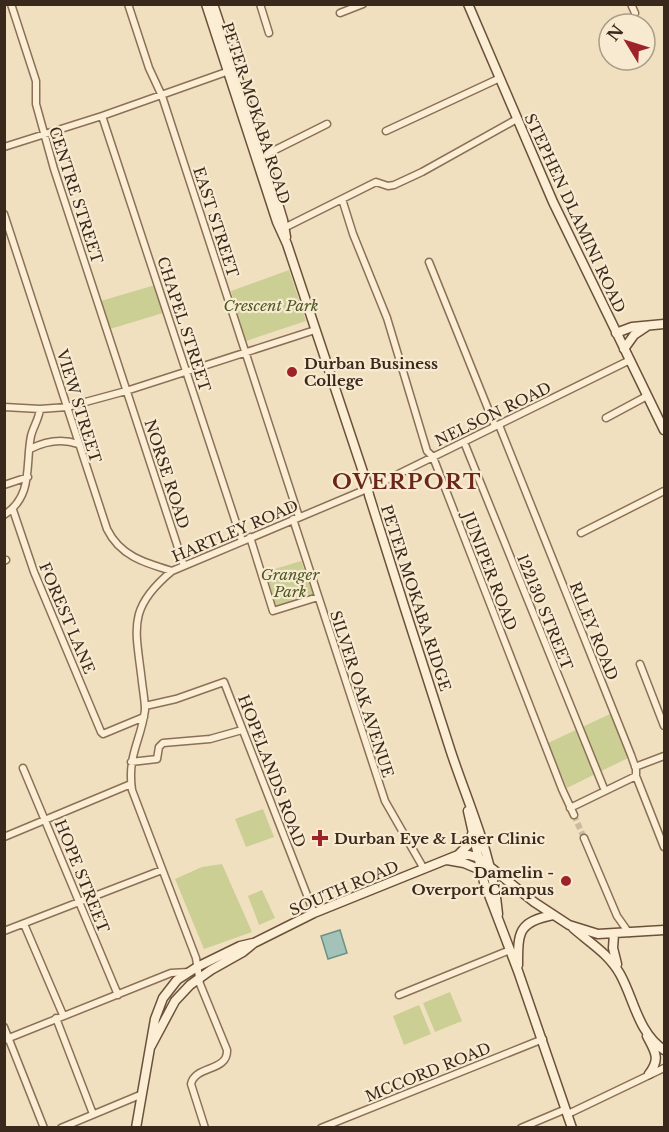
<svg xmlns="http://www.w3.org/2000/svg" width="669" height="1132" viewBox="0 0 669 1132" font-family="'Libre Baskerville',serif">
<rect width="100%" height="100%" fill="#f0e0c0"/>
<path fill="#cbcf93" d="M289,270L306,321L246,341L231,291Z
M155,285L163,313L110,329L101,301Z
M301,561L313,594L276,606L265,572Z
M610,714L628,758L567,788L548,743Z
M263,809L274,837L246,847L235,819Z
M222,864L252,932L204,949L175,879L202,867Z
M262,890L275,918L259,925L248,896Z
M450,992L462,1021L435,1032L423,1003Z
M419,1005L431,1034L404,1045L393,1016Z"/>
<path fill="#a3c2b8" stroke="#6a9186" stroke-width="1.5" d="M340,930L347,953L328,959L321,936Z"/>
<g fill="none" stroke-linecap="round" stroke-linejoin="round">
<path stroke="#cbbb9f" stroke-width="6" stroke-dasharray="6 3" stroke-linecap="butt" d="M574,815L584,838"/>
<defs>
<path id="street" d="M11,4L36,81V104L54,169L184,566
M128,4L149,68L162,96L299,517
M260,4L269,33
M631,4L635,13
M340,13L363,4
M102,116L242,541
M386,131L500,78
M4,147L102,116L229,71
M263,156L327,124
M342,199L353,234L387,318L427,451L433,457L562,789L574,815
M4,214L107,529C120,556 145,563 172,571
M282,229L376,182L388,186L394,185L422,172L517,119
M429,262L495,426
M4,407L40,409L67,407L126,391L315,330
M606,418L647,396
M499,425L631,755L636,769V776L664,847
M464,442L605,791
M30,449C46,441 61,438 78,444
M4,485L28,477
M13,510L34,572L101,732L103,734L144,717
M4,515C34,496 25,465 31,436C33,427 39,419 40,409
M293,519L385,801L424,869
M581,533L664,491
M250,537L273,611L318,597
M4,561L6,560
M640,664L664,726
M145,706L176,699L224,682L314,913
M131,762L157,759L159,747L163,743L210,739L242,730
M635,767L664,756
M23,768L118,995
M570,808L636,776
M4,837L131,784
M584,838L617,916L629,933
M24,924L63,1015
M4,931L162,870
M399,995L510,950
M56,1018L93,1114
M4,1027L44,1128
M4,1040L171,973L189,972
M568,1114L664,1068
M61,1128L140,1095
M205,1128L191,1084C195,1065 228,1072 227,1050L200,984L196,958L132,790C127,755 141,741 145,710C145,701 143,691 142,682C136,629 126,609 172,571L374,486L630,360
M321,1128L543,1039
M521,1128L566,1109"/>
<path id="secondary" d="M206,4L277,222L287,244L366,481L369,495C396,581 423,666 451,752C469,806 493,857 498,914
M213,4L255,129L283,220L286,237
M468,4L553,202L664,430
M616,333L632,327L664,324
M624,349L634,335L646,327
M468,811L484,882L518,971L572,1128
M458,855L469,844L472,834
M447,860L464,863L483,871
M573,928C590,943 608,953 620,974C634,999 638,1033 664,1050
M614,934L613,948L617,964
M518,965C518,932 518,922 553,915
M647,1036C655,1052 661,1058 649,1074
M151,1046L175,1001L190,985L211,970L243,952L254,943L314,913L458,855H469L479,858L534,902L569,925L598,934L664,930
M136,1128L155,1019L163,998L177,980L197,967L240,946L253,943"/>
</defs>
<use href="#street" stroke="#8b7057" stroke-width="9"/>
<use href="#secondary" stroke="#6c513a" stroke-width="11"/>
<use href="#street" stroke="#fbeed4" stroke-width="6"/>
<use href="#secondary" stroke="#fbeed4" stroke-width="8"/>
</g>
<g fill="#9d2329" stroke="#f7ead0" stroke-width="2">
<circle cx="292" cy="372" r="6"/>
<path d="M317 829h6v6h6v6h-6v6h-6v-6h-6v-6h6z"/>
<circle cx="566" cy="881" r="6"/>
</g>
<g text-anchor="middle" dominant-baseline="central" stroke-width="4.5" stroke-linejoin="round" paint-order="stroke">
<g font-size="15" fill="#39291c" stroke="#f7ead0">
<text transform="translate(256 113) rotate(72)">PETER MOKABA ROAD</text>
<text transform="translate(76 195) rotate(72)">CENTRE STREET</text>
<text transform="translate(575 213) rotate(65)">STEPHEN DLAMINI ROAD</text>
<text transform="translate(216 222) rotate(72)">EAST STREET</text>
<text transform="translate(184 324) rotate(72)">CHAPEL STREET</text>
<text transform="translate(79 406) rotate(73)">VIEW STREET</text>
<text transform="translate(493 414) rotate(-26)">NELSON ROAD</text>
<text transform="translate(167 474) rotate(72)">NORSE ROAD</text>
<text transform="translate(235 531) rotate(-23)">HARTLEY ROAD</text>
<text transform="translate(490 571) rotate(69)">JUNIPER ROAD</text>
<text transform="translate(416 598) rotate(72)">PETER MOKABA RIDGE</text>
<text transform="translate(545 612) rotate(68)">122130 STREET</text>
<text transform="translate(67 618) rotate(67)">FOREST LANE</text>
<text transform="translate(594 631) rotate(68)">RILEY ROAD</text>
<text transform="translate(362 694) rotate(72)">SILVER OAK AVENUE</text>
<text transform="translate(272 771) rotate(69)">HOPELANDS ROAD</text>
<text transform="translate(82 876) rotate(68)">HOPE STREET</text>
<text transform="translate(344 888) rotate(-23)">SOUTH ROAD</text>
<text transform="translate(428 1072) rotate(-22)">MCCORD ROAD</text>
</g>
<g font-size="15" font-style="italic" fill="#4c5722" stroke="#f7ead0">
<text x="271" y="305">Crescent Park</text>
<text x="290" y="574">Granger<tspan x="290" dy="17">Park</tspan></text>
</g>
<g font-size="15" font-weight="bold" fill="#39291c" stroke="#f7ead0" text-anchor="start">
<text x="304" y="363">Durban Business<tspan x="304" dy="17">College</tspan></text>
<text x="334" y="838">Durban Eye &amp; Laser Clinic</text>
<text x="554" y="872" text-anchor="end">Damelin -<tspan x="554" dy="17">Overport Campus</tspan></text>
</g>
<g font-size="21" font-weight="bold" letter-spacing="1.5" fill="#692619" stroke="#f7ead0">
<text x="407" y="482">OVERPORT</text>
</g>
</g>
<rect width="669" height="1132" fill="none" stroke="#39291c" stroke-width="12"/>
<g transform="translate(627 42) rotate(308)"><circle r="28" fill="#f7ead0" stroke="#ab9d88" stroke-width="1.5"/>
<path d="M0-4.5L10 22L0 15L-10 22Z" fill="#9d2329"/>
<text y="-9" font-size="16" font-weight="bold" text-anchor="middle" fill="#39291c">N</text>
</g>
</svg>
